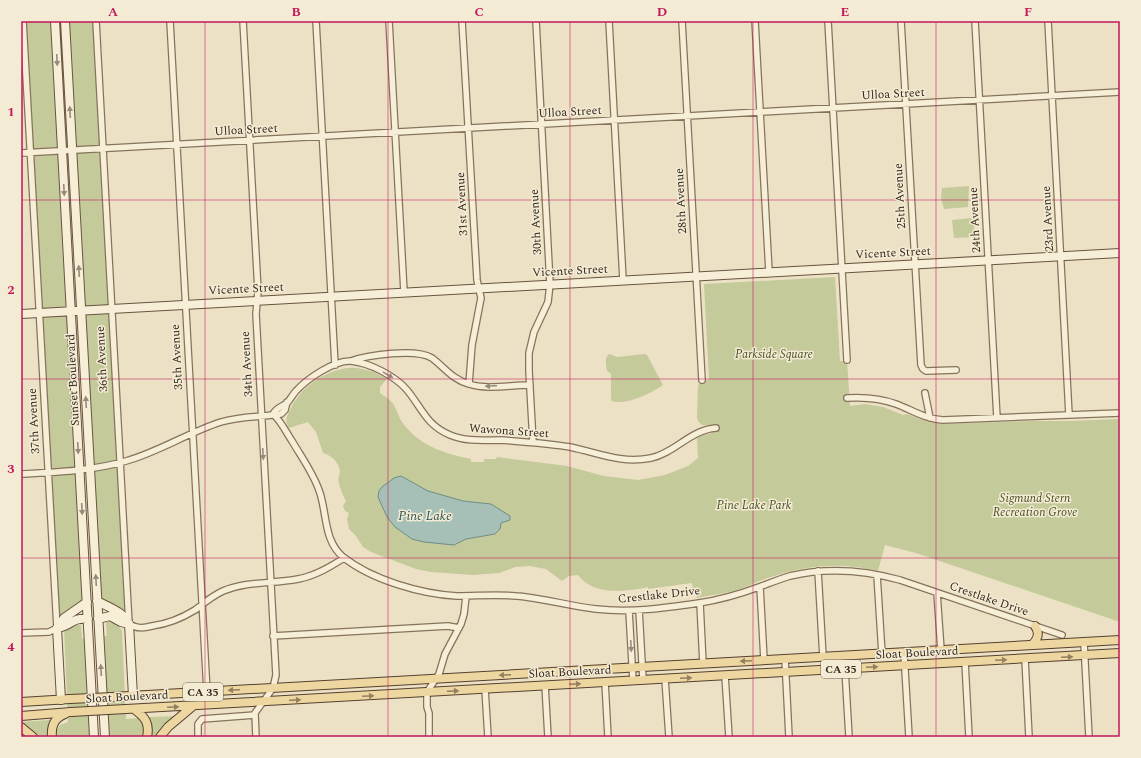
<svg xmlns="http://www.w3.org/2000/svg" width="1141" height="758" viewBox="0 0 1141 758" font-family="Spectral,serif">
<rect width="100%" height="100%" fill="#ece1c5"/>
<path fill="#c4ca99" d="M23,21H55L87,602L64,618L56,612Z
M65,21H96L128,612L124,613L97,601Z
M969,186L968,207L944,209L941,198L942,188Z
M973,218L975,237L954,238L952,220Z
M835,277L840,361H847L850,406L865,404L883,407L903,415L907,414L929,422L943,424L1033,421H1069L1120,419V622L916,553L885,545L878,571C842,562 806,565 771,577C759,580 748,587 737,590C724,594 710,595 697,598L696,594L693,590L692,583L648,589V587C631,591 603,594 588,584C584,582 581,578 578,575L569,576L562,581L546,569L530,566L515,567L499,573L473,575L431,572L416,569L371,552L363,547L356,536L349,529L347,519L349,513L345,511L343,506L346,501C343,495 340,489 339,483C337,478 340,475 340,471C339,462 331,455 323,453L316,432L308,422L289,428C284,420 287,416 291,408C301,388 320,374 342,369C357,365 374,371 387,379L380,387V393C384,396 391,400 394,405C396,409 398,414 400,419C417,445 442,453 471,459V462H484V459H496L497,457L567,466L604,476L638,480L665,475L688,466L698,458L697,438L702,435L712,433L711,425H702L698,421L697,418L698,385L709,379L704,284Z
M610,354L617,357L645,354L647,355L663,385C652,393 625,406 612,401L611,399V374L607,371C606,365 604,356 610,354Z
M106,622C113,622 121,626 122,632L126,719L141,718L144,724V737H109L103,636H107Z
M72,625H81L82,639H85L91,737H57V730L60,725L68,722L64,629Z
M177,716L158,737H151L152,725L149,717Z
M50,720L48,726V737H37L21,724V722Z"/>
<path fill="#a6c0b8" stroke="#6e8e86" d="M401,476L428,491L463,501L491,504L510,516V520L501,523L500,529L495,534L466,539L454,545L424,542L412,539L395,527L387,517L378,497L379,491L382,487L394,478Z"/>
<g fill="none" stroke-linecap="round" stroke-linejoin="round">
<defs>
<path id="street" d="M96,21L129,624C137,629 144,628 152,626C167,624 182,618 195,610C204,603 212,596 223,591C247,581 272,584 298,579C315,576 330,567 344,558
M170,21L207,692
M243,21L258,291L256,314L276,675L273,688L255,713L256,737
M316,21L335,365
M389,21L404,292
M462,21L477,280L481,298L472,345L469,384
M609,21L623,280
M682,21L702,380
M755,21L769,272
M828,21L847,360
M901,21L921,365L923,369L926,371L956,370
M975,21L997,418
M1048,21L1069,415
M21,153L1120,92
M351,361C368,355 416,348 432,358C444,367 453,380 469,384C487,390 510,385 530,385
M925,393L930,418
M847,398C863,397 880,398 896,404C912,410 925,419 943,420L1120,413
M273,414C281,421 286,432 292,441C302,458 314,474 320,493C327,515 324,541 343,557C372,580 421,594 457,596C477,596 496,594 516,596C543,598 569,606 596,609C630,613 665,608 699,603C719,600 740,594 759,587C770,583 780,579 790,576C827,567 864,570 900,580L1062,635
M273,414C276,408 281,407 287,403C290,400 293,394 296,391C307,379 334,360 351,361C370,363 395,376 407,390C422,408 426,425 450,435C467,442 484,440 501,440C524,442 548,443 570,447C599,453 621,464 651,458C675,453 690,430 716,428
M533,442L529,371V353L534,332L548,302L550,284L536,21
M21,474C56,472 92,471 126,461C159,452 189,432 221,422C241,416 261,417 281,414L285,410L287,402
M818,571L823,657
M877,575L882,654
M760,587L764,660
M937,593L941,650
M700,603L703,664
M639,610L643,680
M629,611L633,681
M21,633L49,632L57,628L23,21
M273,636L448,626L459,628
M1084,643L1089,737
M904,653L909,737
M785,659L789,737
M1025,659L1029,737
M965,662L969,737
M845,669L849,737
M725,676L729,737
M665,679L669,737
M605,682L608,737
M545,685L548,737
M485,689L488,737
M198,737V724L202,719L255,715
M429,737V713L427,707V692L439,674L445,654L461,624L464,614L466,596"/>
<path id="secondary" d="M55,21L94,737
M65,21L105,737
M21,314L1120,253
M97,601C108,607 124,612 129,624L133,696
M98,619L110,616L121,622L129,624
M57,628L61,700
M57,628L64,618L87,602
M57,628C72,626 71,617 88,619"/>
<path id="primary" d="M1032,645C1038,639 1040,633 1035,626
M112,697L1120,640
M21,702L70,699
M126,709L1120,653
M134,709C145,717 150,723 147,737
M21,716L71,712
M21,727L33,737
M52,737C51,726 54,718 65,714
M160,737L168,727L193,706"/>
</defs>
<use href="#street" stroke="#86735c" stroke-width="8"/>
<use href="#secondary" stroke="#68543f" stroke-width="10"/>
<use href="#primary" stroke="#544130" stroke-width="10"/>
<use href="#street" stroke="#f7eed8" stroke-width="5.5"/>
<use href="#secondary" stroke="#f7eed8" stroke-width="8"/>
<use href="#primary" stroke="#edd69f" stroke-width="8"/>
<defs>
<path id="primary-bridge" d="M70,699L112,697
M71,712L126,709"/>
</defs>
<use href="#primary-bridge" stroke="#544130" stroke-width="10" stroke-linecap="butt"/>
<use href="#primary-bridge" stroke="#edd69f" stroke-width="8"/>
</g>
<defs><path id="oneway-solid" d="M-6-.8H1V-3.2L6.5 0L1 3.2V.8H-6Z"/></defs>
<g fill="#978c7c">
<use href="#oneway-solid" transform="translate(57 60) rotate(87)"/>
<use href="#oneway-solid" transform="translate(70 112) rotate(-93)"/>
<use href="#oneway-solid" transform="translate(64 190) rotate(87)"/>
<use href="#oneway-solid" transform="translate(79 271) rotate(-93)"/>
<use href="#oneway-solid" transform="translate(388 375) rotate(31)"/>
<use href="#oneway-solid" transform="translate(491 386) rotate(178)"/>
<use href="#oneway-solid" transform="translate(86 402) rotate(-93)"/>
<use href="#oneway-solid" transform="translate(78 448) rotate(87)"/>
<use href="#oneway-solid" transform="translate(263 454) rotate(87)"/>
<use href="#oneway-solid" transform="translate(82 509) rotate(87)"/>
<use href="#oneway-solid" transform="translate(96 580) rotate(-93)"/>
<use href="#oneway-solid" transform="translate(631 646) rotate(87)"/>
<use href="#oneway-solid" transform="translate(101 670) rotate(-93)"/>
</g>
<g fill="#92805f">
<use href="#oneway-solid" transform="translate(1067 657) rotate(-3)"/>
<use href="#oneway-solid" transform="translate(1001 660) rotate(-3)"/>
<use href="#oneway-solid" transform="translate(746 661) rotate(177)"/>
<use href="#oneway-solid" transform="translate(872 667) rotate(-3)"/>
<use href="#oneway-solid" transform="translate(505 675) rotate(177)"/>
<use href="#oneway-solid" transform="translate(686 678) rotate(-3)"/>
<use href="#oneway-solid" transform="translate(575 684) rotate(-3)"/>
<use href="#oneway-solid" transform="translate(234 690) rotate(177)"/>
<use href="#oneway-solid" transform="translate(453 691) rotate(-3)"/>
<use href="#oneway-solid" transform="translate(368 696) rotate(-3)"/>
<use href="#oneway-solid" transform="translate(295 700) rotate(-3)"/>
<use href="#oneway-solid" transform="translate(173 707) rotate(-3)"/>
</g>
<path fill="none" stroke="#c2185b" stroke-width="1" stroke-opacity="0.55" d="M205,21V737M388,21V737M570,21V737M753,21V737M936,21V737M21,200H1120M21,379H1120M21,558H1120"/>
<g text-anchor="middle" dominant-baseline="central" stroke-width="3" stroke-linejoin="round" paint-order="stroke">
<g fill="#f4ebd4" stroke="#706555" stroke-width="1">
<rect x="821" y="660" width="40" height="18" rx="3"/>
<rect x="183" y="683" width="40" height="18" rx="3"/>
</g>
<g font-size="11" font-weight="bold" fill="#372b1f">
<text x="841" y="669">CA 35</text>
<text x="203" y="692">CA 35</text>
</g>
<g font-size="12" fill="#372b1f" stroke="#f4ebd4">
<text transform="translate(893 94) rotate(-3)">Ulloa Street</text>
<text transform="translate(570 112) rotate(-3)">Ulloa Street</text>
<text transform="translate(246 130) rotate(-3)">Ulloa Street</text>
<text transform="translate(900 196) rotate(-93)">25th Avenue</text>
<text transform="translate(681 201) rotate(-93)">28th Avenue</text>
<text transform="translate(462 204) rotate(-93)">31st Avenue</text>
<text transform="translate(1048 219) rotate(-93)">23rd Avenue</text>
<text transform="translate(975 220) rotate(-93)">24th Avenue</text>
<text transform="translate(536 222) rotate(-93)">30th Avenue</text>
<text transform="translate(893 253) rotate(-3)">Vicente Street</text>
<text transform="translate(570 271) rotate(-3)">Vicente Street</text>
<text transform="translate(246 289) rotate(-3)">Vicente Street</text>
<text transform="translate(177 357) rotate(-93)">35th Avenue</text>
<text transform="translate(102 359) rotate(-93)">36th Avenue</text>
<text transform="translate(247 364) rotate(-93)">34th Avenue</text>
<text transform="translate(73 380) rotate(-93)">Sunset Boulevard</text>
<text transform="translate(34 421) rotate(-93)">37th Avenue</text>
<text transform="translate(509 431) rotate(4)">Wawona Street</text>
<text transform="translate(659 595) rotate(-6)">Crestlake Drive</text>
<text transform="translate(989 599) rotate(19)">Crestlake Drive</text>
<text transform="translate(917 653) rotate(-3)">Sloat Boulevard</text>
<text transform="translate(570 672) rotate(-3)">Sloat Boulevard</text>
<text transform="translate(127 697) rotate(-3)">Sloat Boulevard</text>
</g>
<g font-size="12" font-style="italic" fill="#475227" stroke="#f4ebd4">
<text x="774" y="354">Parkside Square</text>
<text x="1035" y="498">Sigmund Stern<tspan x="1035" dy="14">Recreation Grove</tspan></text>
<text x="754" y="505">Pine Lake Park</text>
</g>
<g font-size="13" font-style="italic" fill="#2f5654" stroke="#f4ebd4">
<text x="425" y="516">Pine Lake</text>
</g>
</g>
<rect width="1141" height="758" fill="none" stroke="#f4ebd4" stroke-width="44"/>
<rect x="22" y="22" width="1097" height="714" fill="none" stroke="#c2185b" stroke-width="1.5"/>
<g font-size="13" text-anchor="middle" font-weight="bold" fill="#c2185b">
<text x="113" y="16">A</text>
<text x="296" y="16">B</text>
<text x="479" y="16">C</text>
<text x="662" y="16">D</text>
<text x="845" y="16">E</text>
<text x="1028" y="16">F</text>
<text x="11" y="116">1</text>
<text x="11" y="294">2</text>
<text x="11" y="473">3</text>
<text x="11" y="651">4</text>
</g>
</svg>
